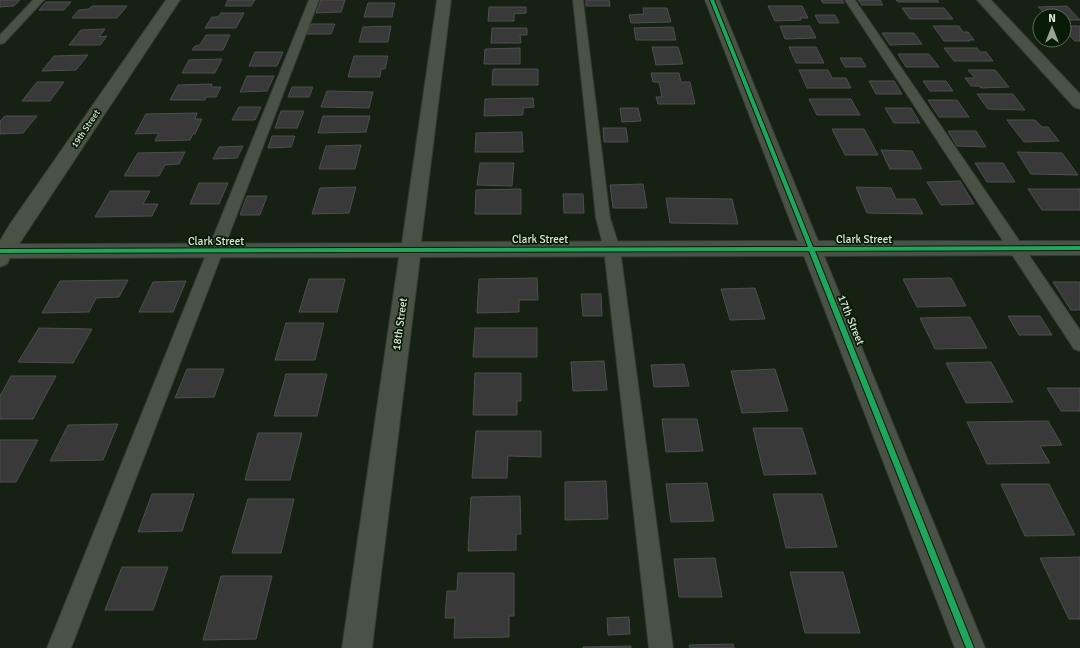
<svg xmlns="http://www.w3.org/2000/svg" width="1080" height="648" viewBox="0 0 1080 648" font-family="Signika,sans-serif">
<rect width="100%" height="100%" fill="#162013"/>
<path fill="#383938" stroke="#4e4f50" d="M0,0H20L14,6L0,7Z
M228,0H255L251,6H225Z
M321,0H345L341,12L316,13Z
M586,0H609L610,6H586Z
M821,0H842L844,3H823Z
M858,0H880L883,5H862Z
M896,0H937L939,2H898Z
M46,2H71L64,10H39Z
M368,3H395L392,17H364Z
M92,6H127L117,18H72L79,10L89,9Z
M768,6H802L808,18H800L801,20L775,21Z
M1067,6L1080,20H1064V16H1048L1038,7Z
M489,7H526V13L514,14V21H488Z
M643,8H667L671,22L631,23L629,15L644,14Z
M902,8H944L953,19H910Z
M221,13H244L236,28H205L212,17H218Z
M815,15H835L839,23H819Z
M311,24H335L331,34H307Z
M391,26L388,42H359L363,27Z
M780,26H810L816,38L785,39Z
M933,26H959L963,32H968L974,40H969L970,41H944Z
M1064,26H1080V41H1075L1064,30Z
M673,27L676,40H636L634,28Z
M492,28H527V35H520L521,43H491Z
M105,29L99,37L107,36L100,45H69L81,30Z
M882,33H914L922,44L890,45Z
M206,35H230L223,50H192L195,46L200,45Z
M652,47H678L683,64L656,65Z
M789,47H816L824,63H796Z
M520,48V64H484L485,49Z
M944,48H977L980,52H986L993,61H954Z
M255,52H283L277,66H249Z
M898,54H929L939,67H906Z
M88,55L76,70L42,71L54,56Z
M354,56H388L385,69H381L380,77H348Z
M840,58H861L866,67H845Z
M222,59L215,73H182L189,60Z
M493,69H538V85H492Z
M799,70H828L832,78H846L851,88H807Z
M968,70H995L1009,87L981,88L979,86H971L965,78H975Z
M651,73H679L681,82H690L695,104H658L656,97H662L659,82H653Z
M247,76H274L267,91L240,92Z
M869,81H894L902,94H876Z
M923,81H946L953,91H930Z
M37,82H64L50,101H22Z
M212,84L211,87H221L216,97H206L205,100H170L178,85Z
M292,87H313L309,97H288Z
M327,91L373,92L369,108L321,107Z
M977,94H1013L1025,110L988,109Z
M533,98L534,107L523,108V115L484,116L485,99Z
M809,99H851L860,115H817Z
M928,100H957L969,117H939Z
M239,107H261L255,120H232Z
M620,108H638L641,121L622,122Z
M885,108H911L920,123H894Z
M281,111H304L297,128H275Z
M197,113L195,119H202L195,134H193L190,140L155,141L159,133L135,134L146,114Z
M5,116H37L23,133L0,134V121Z
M323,116H370L366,132L318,133Z
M1007,120H1035L1042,127H1048L1059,141L1024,142Z
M603,128H626L628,142H604Z
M832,129H864L878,155H845Z
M948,131H976L986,147L957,146Z
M522,132L523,152H475L476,133Z
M272,136H295L291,147L268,148Z
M361,145L355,169H319L326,146Z
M243,146L237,158L213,159L219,147Z
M881,150L912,151L922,169H890Z
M185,152L179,164L165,165L159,176H124L138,153Z
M1017,152L1062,153L1078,175L1031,174Z
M480,163H514L512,186L477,185Z
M975,163H1003L1015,182H987Z
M960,181L974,204L941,205L927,182Z
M199,183H228L219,204H190Z
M643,184L647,208H613L610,185Z
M356,187L349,213L312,214L320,188Z
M856,187L891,188L896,199H915L923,214L867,213Z
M521,189V214H475L476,190Z
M1028,189H1080V210H1042Z
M110,191H150L143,204H158L152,216L95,217Z
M563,194H583L584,213H564Z
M247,196H267L260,215H240Z
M666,198L732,199L738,224L670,223Z
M537,278L538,300H519V312L477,313L479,279Z
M951,278L966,306L917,307L903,279Z
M309,279H345L337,312H299Z
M128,280L119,297L96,298L89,312L42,313L60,281Z
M186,281L173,312H139L153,282Z
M1053,282H1080V310H1071Z
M755,288L765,319L730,320L721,289Z
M581,294H601L602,316H583Z
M1008,316H1040L1052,335H1019Z
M970,317L987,348L935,349L920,318Z
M286,323H324L315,360H275Z
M39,328L92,329L73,363L18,362Z
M475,328H537V357H473Z
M604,361L607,390L573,391L571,362Z
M991,362L1013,402L966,403L946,363Z
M684,364L689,386L654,387L651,365Z
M187,369H224L214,397L175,398Z
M775,369L788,411L742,413L731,371Z
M475,373H521V401H517V415H473Z
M286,374H327L317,416H274Z
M11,376H56L33,419H0V396Z
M1047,388H1080V411H1061Z
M662,419H697L703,451L666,452Z
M1048,421L1062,445L1040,446L1050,463L987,464L967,422Z
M118,424L103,460L50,461L68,425Z
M753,428H802L816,474L764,475Z
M476,431H541V457L508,456L507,478H472Z
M258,433H302L290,480H245Z
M0,440H38L16,482H0Z
M606,481L608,519L565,520V482Z
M707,483L714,521L671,522L666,484Z
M1001,484H1049L1075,535L1025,536Z
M152,494H194L182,531L138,532Z
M773,494H822L837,547L786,548Z
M520,496L521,534H516V550L468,551L471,497Z
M248,499H294L281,553H232Z
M1080,557V619H1069L1040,558Z
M715,558L722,597H679L674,559Z
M122,567H168L153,610H105Z
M790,572H843L860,633H805Z
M458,573H514V616H509V637L454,638L455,618H445L447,591H457Z
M221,576H272L256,639L203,640Z
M629,617L630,634L608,635L607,618Z
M733,644L734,648H690L689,645Z
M631,646V648H583V647Z"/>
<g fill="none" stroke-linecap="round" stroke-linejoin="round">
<defs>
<path id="service" d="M33,0H44L4,43L0,44V35Z
M309,0H319L71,648H47Z
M573,0H583L610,218L620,249L673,648H649L604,249L596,218Z
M845,0H855L1080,330V351L1074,349Z"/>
<path id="minor" d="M166,0H180L19,244L402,243L437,0H451L421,242L798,241L705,0H719L818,241H1080V255L824,256L985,648H955L804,256L420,257L372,648H342L399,257L10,258L7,264L0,267V241L10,224Z
M977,0H991L1080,94V109L1074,107Z"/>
</defs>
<use href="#service" stroke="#333a30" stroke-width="2"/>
<use href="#minor" stroke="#333a30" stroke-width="2"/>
<use href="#service" fill="#4a5248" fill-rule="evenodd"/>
<use href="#minor" fill="#4a5248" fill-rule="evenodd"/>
<defs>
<path id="cycleway" d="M710,0H714L813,247L1080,246V250L815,251L974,648H966L809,251L0,253V249L808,247Z"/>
</defs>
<use href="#cycleway" stroke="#081b06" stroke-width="2"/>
<use href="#cycleway" fill="#20a55d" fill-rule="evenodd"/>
</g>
<g text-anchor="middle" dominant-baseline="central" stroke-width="3.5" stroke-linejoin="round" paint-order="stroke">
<g font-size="9" fill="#deeadb" stroke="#081b06">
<text transform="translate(86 129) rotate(-56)">19th Street</text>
</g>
<g font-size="11" fill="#deeadb" stroke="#081b06">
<text x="540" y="239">Clark Street</text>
<text x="864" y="239">Clark Street</text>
<text x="216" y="241">Clark Street</text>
<text transform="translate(851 320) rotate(68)">17th Street</text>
<text transform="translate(400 324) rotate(-82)">18th Street</text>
</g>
</g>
<g transform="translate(1052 28)"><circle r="19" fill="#081b06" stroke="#5e6e5b"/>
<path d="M0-3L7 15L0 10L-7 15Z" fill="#98a395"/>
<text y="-6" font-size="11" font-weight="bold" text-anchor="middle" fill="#deeadb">N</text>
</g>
</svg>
